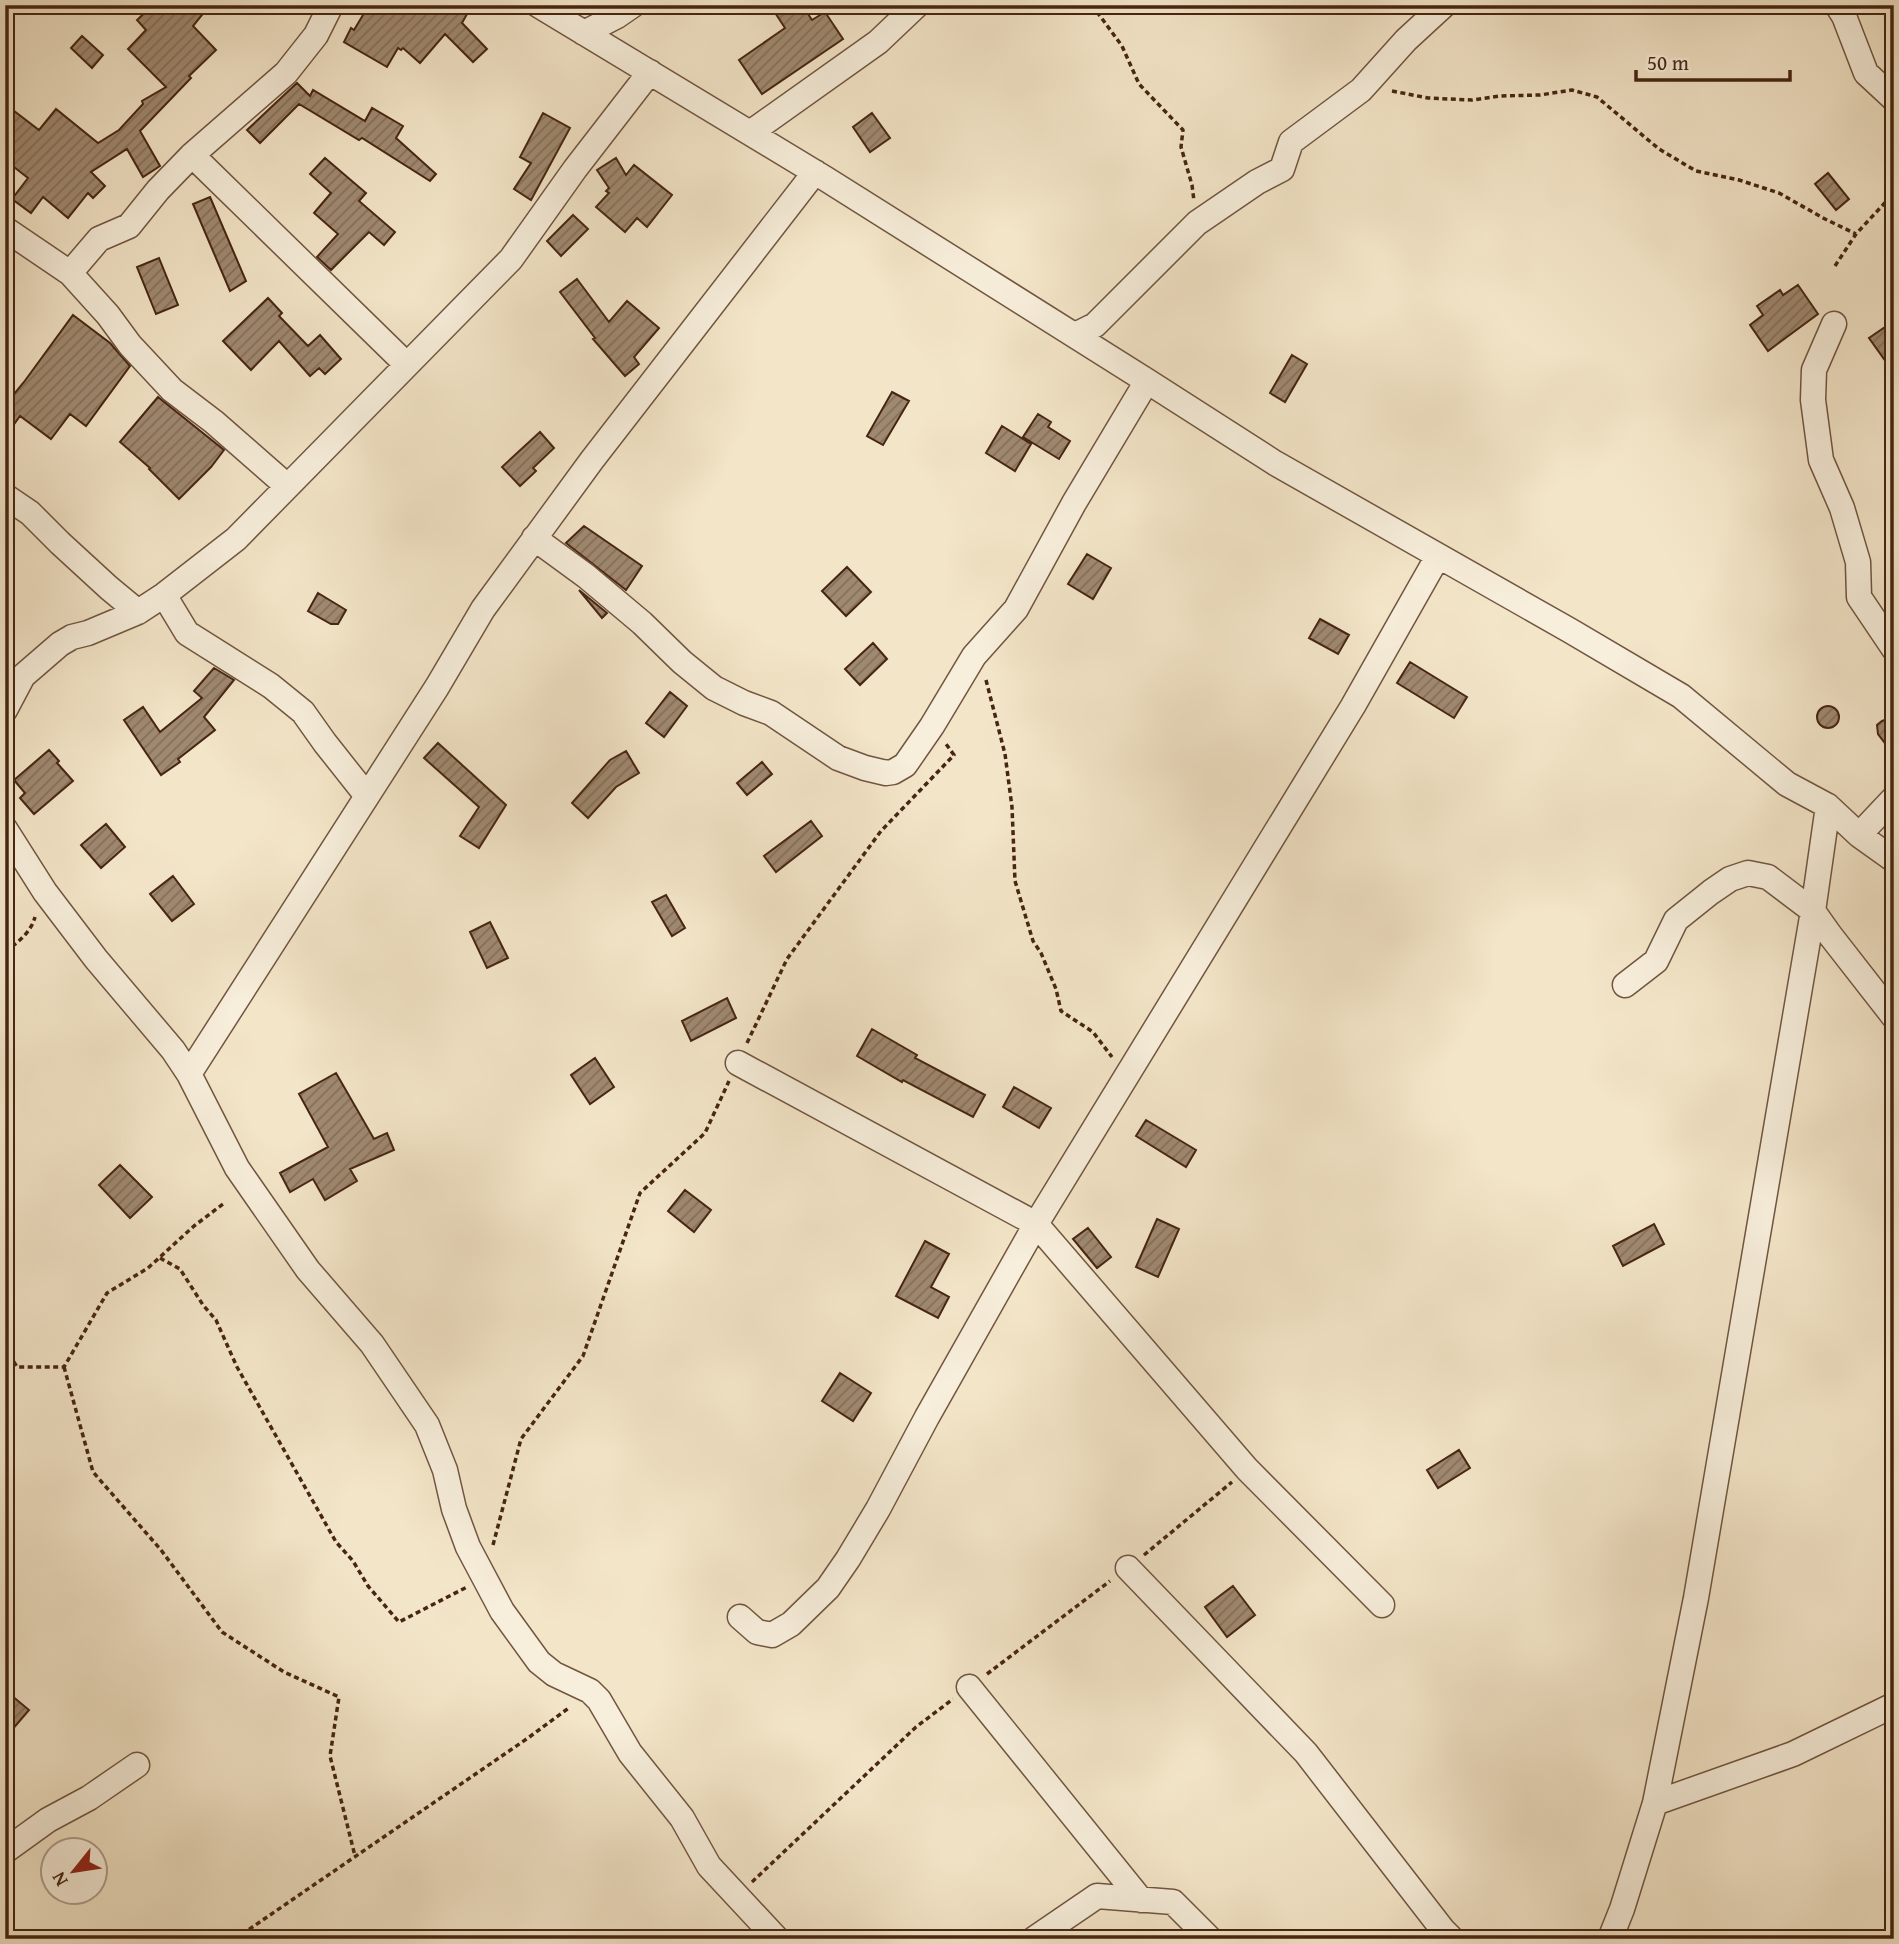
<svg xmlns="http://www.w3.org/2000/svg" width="1899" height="1944" viewBox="0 0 1899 1944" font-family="'Gentium Book Plus',serif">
<defs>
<pattern id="building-hatch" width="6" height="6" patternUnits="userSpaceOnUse" patternTransform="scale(1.75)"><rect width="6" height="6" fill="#a08971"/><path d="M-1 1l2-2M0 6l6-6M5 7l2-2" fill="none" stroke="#84705b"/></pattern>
</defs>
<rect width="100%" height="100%" fill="#f3e5c8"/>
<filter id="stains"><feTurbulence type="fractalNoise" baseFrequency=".00286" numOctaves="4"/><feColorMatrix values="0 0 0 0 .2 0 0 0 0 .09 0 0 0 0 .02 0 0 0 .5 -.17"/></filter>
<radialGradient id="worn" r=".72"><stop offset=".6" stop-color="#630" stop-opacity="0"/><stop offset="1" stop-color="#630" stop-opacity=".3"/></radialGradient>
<path fill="url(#building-hatch)" stroke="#462512" stroke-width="2" d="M153,5H210L193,26L216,50L189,76L191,78L140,131L160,166L143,177L127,149L91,172L105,186L93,198L88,193L68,218L43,197L31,213L12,199L28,178L5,160V104L39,130L56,109L98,143L119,130L143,104L142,101L166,87L128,49L146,30L137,20Z
M369,5H472L462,23L487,49L473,62L445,34L420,63L403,48L401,50L398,48L387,67L344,42L351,28L354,30Z
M770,5H802L812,20L825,12L843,39L762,94L739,60L785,28Z
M82,36L103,55L92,68L71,48Z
M297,83L310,96L313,90L365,121L372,108L403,126L396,138L436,174L430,181L362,138L359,140L299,104L260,143L247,130Z
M543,113L570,128L531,200L514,189L531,163L520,157Z
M872,113L890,138L870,152L853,127Z
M325,158L366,193L359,201L395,232L384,245L369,232L331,270L317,257L338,234L314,213L331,193L310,174Z
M616,158L626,175L634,165L672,195L647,227L637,218L625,232L596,207L609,193L606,191L609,188L597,170Z
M1828,173L1849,199L1836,210L1815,184Z
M210,197L246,281L230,291L193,204Z
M573,215L588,229L561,256L547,241Z
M159,258L178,305L156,314L137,267Z
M577,279L609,322L627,301L659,328L634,357L639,364L625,376L593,339L595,338L560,292Z
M1798,285L1818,314L1768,351L1750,325L1763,315L1757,306L1780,290L1783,295Z
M268,298L282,313L279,316L308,346L320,335L341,359L325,374L319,368L310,376L279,341L251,370L223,341Z
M73,315L110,343L130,366L86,426L70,414L51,439L20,416L5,437V405L24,382Z
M1894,321V352L1884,359L1869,338Z
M1292,355L1307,364L1285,402L1270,393Z
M892,392L909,401L883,445L867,436Z
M158,397L224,450L211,467L179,499L149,469L150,468L120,442Z
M1038,414L1051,422L1048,427L1070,441L1059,459L1023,437Z
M1002,426L1031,444L1015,471L986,453Z
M540,432L554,448L533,468L536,471L520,486L502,467Z
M584,526L642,566L626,590L566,543Z
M1087,554L1111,568L1093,599L1068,584Z
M847,567L871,592L846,616L822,591Z
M579,590L607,613L602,618Z
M318,593L346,610L338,624H331L308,611Z
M1320,619L1349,635L1338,654L1309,638Z
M873,643L887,659L860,685L845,669Z
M1410,662L1467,697L1454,718L1397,683Z
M214,668L234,680L204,717L215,730L178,759L180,762L161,775L124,720L143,707L160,732L202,698L194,691Z
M670,692L687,706L664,737L646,723Z
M1817 717a11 11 0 1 1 22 0a11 11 0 1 1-22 0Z
M1894,717V755L1878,734L1877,725L1882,721Z
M438,743L506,805L479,848L460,836L479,807L424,758Z
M49,750L59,761L57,763L73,781L34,814L20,798L25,793L14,780Z
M626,751L639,773L616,787L588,818L572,803L610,760Z
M762,762L772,774L747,795L737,783Z
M811,821L822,836L776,872L764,856Z
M106,824L125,847L101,868L81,845Z
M173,876L194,904L172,921L150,894Z
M666,895L685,928L672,936L652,902Z
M490,922L508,958L487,968L470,932Z
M727,998L736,1018L691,1041L682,1021Z
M872,1029L917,1055L915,1058L985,1095L973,1117L903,1080L902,1082L857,1056Z
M595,1058L614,1087L590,1104L571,1075Z
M336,1073L374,1139L387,1133L394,1150L350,1169L357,1181L325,1200L313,1179L290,1192L280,1173L328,1147L299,1094Z
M1014,1087L1051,1108L1039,1128L1003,1107Z
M1146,1120L1196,1150L1186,1167L1136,1136Z
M120,1165L152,1197L130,1218L99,1185Z
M685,1190L711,1210L694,1232L668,1211Z
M1157,1219L1179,1229L1158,1277L1136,1267Z
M1654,1224L1664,1244L1623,1266L1613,1246Z
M1088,1228L1111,1257L1097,1268L1073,1239Z
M925,1241L949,1254L931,1287L949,1297L938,1318L896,1296Z
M840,1373L871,1393L853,1421L822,1401Z
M1459,1450L1470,1468L1438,1488L1427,1470Z
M1233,1586L1255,1615L1227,1637L1205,1607Z
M5,1690L29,1710L5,1738Z"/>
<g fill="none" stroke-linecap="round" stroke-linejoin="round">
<defs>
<path id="minor" d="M538,5L826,179L1147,381L1275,463L1569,630L1681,696L1787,784L1828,806L1859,835L1894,860
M1837,5L1844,16L1866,73L1894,99
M584,33L617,16L633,5
M750,133L878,42L917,5
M192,155L406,364
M5,229L70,273L108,315L130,345L172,390L214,422L287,486
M70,273L99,239L129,226L158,190L192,155L286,73L316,35L331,5
M1834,324L1814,370L1813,400L1821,460L1842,508L1858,562L1859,597L1894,649
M1075,335L1095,325L1197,223L1257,182L1282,169L1291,142L1361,90L1406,40L1444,5
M5,496L30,513L60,543L109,588L138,612
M534,538L586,576L642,623L682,662L714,688L744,703L771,713L838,758L865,768L886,773L893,772L905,765L932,726L974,656L1016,609L1074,503L1147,381
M164,595L187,633L271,686L303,712L325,743L367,796
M5,710L23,676L60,644L72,637L88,633L138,612L164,595L236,539L511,259L575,169L650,72
M5,829L45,892L96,959L173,1050L189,1074L237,1168L308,1270L372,1344L427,1425L445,1470L454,1509L468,1547L502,1611L539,1662L554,1674L590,1691L599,1700L630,1753L682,1818L709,1866L777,1939
M1859,835L1894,798
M1625,985L1656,961L1676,920L1711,892L1730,879L1748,873L1768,877L1813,911L1830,935L1894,1017
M738,1063L1036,1224L1247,1469L1382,1605
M189,1074L437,687L483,609L592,460L815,172
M1128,1568L1306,1753L1443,1930L1452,1939
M740,1617L757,1632L772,1635L791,1624L828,1588L848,1559L878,1509L927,1417L1036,1224L1353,706L1438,556
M969,1687L1141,1900
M1655,1803L1793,1754L1894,1705
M5,1851L48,1820L89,1798L137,1765
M1034,1939L1097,1896L1173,1902L1210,1939
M1610,1939L1622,1909L1655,1803L1696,1598L1813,911L1828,806"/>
</defs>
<use href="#minor" stroke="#715540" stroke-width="27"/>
<path stroke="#462512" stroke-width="3.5" stroke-dasharray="5 3.5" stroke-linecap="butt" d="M1092,5L1122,46L1139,84L1183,130L1181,147L1192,185L1194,201
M1392,91L1428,98L1472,100L1500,96L1540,95L1572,90L1597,97L1659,149L1696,171L1739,180L1779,193L1825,219L1856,234
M1835,266L1856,234L1894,193
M986,680L1005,754L1012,807L1015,881L1033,941L1041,953L1056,989L1061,1011L1093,1032L1112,1057
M5,951C18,943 31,932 35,917
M747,1043L787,959L881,831L954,755L946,744
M160,1258L180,1269L203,1305L216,1320L237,1367L336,1542L353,1561L368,1586L399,1622L467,1587
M1890,1337L1894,1330
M5,1347L17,1367H64L107,1293L148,1268L194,1226L223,1204
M64,1367L93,1472L161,1550L222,1632L284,1672L339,1697L330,1756L355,1856
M493,1545L521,1439L583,1356L640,1193L705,1133L729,1081
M1144,1555L1232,1482
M987,1674L1110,1581
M752,1882L916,1727L953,1699
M235,1939L528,1738L570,1707"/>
<use href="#minor" stroke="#f7eedb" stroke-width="24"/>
</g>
<rect width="1899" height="1944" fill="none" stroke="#f3e5c8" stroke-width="28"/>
<rect x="7" y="7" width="1885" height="1930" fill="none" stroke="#462512" stroke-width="3.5"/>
<rect x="14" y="14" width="1871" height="1916" fill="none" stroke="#462512" stroke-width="2"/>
<g transform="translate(74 1871) rotate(240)"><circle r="33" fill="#f7eedb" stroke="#b09e8b" stroke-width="2"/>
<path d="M0-5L12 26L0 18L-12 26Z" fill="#8f2418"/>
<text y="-10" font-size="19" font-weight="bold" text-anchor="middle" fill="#462512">N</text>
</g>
<path d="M1636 70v10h154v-10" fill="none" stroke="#462512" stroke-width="3.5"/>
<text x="1647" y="70" font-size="21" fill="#462512" stroke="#f7eedb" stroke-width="5" paint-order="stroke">50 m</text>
<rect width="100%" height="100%" filter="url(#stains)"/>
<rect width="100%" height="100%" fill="url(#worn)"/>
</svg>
